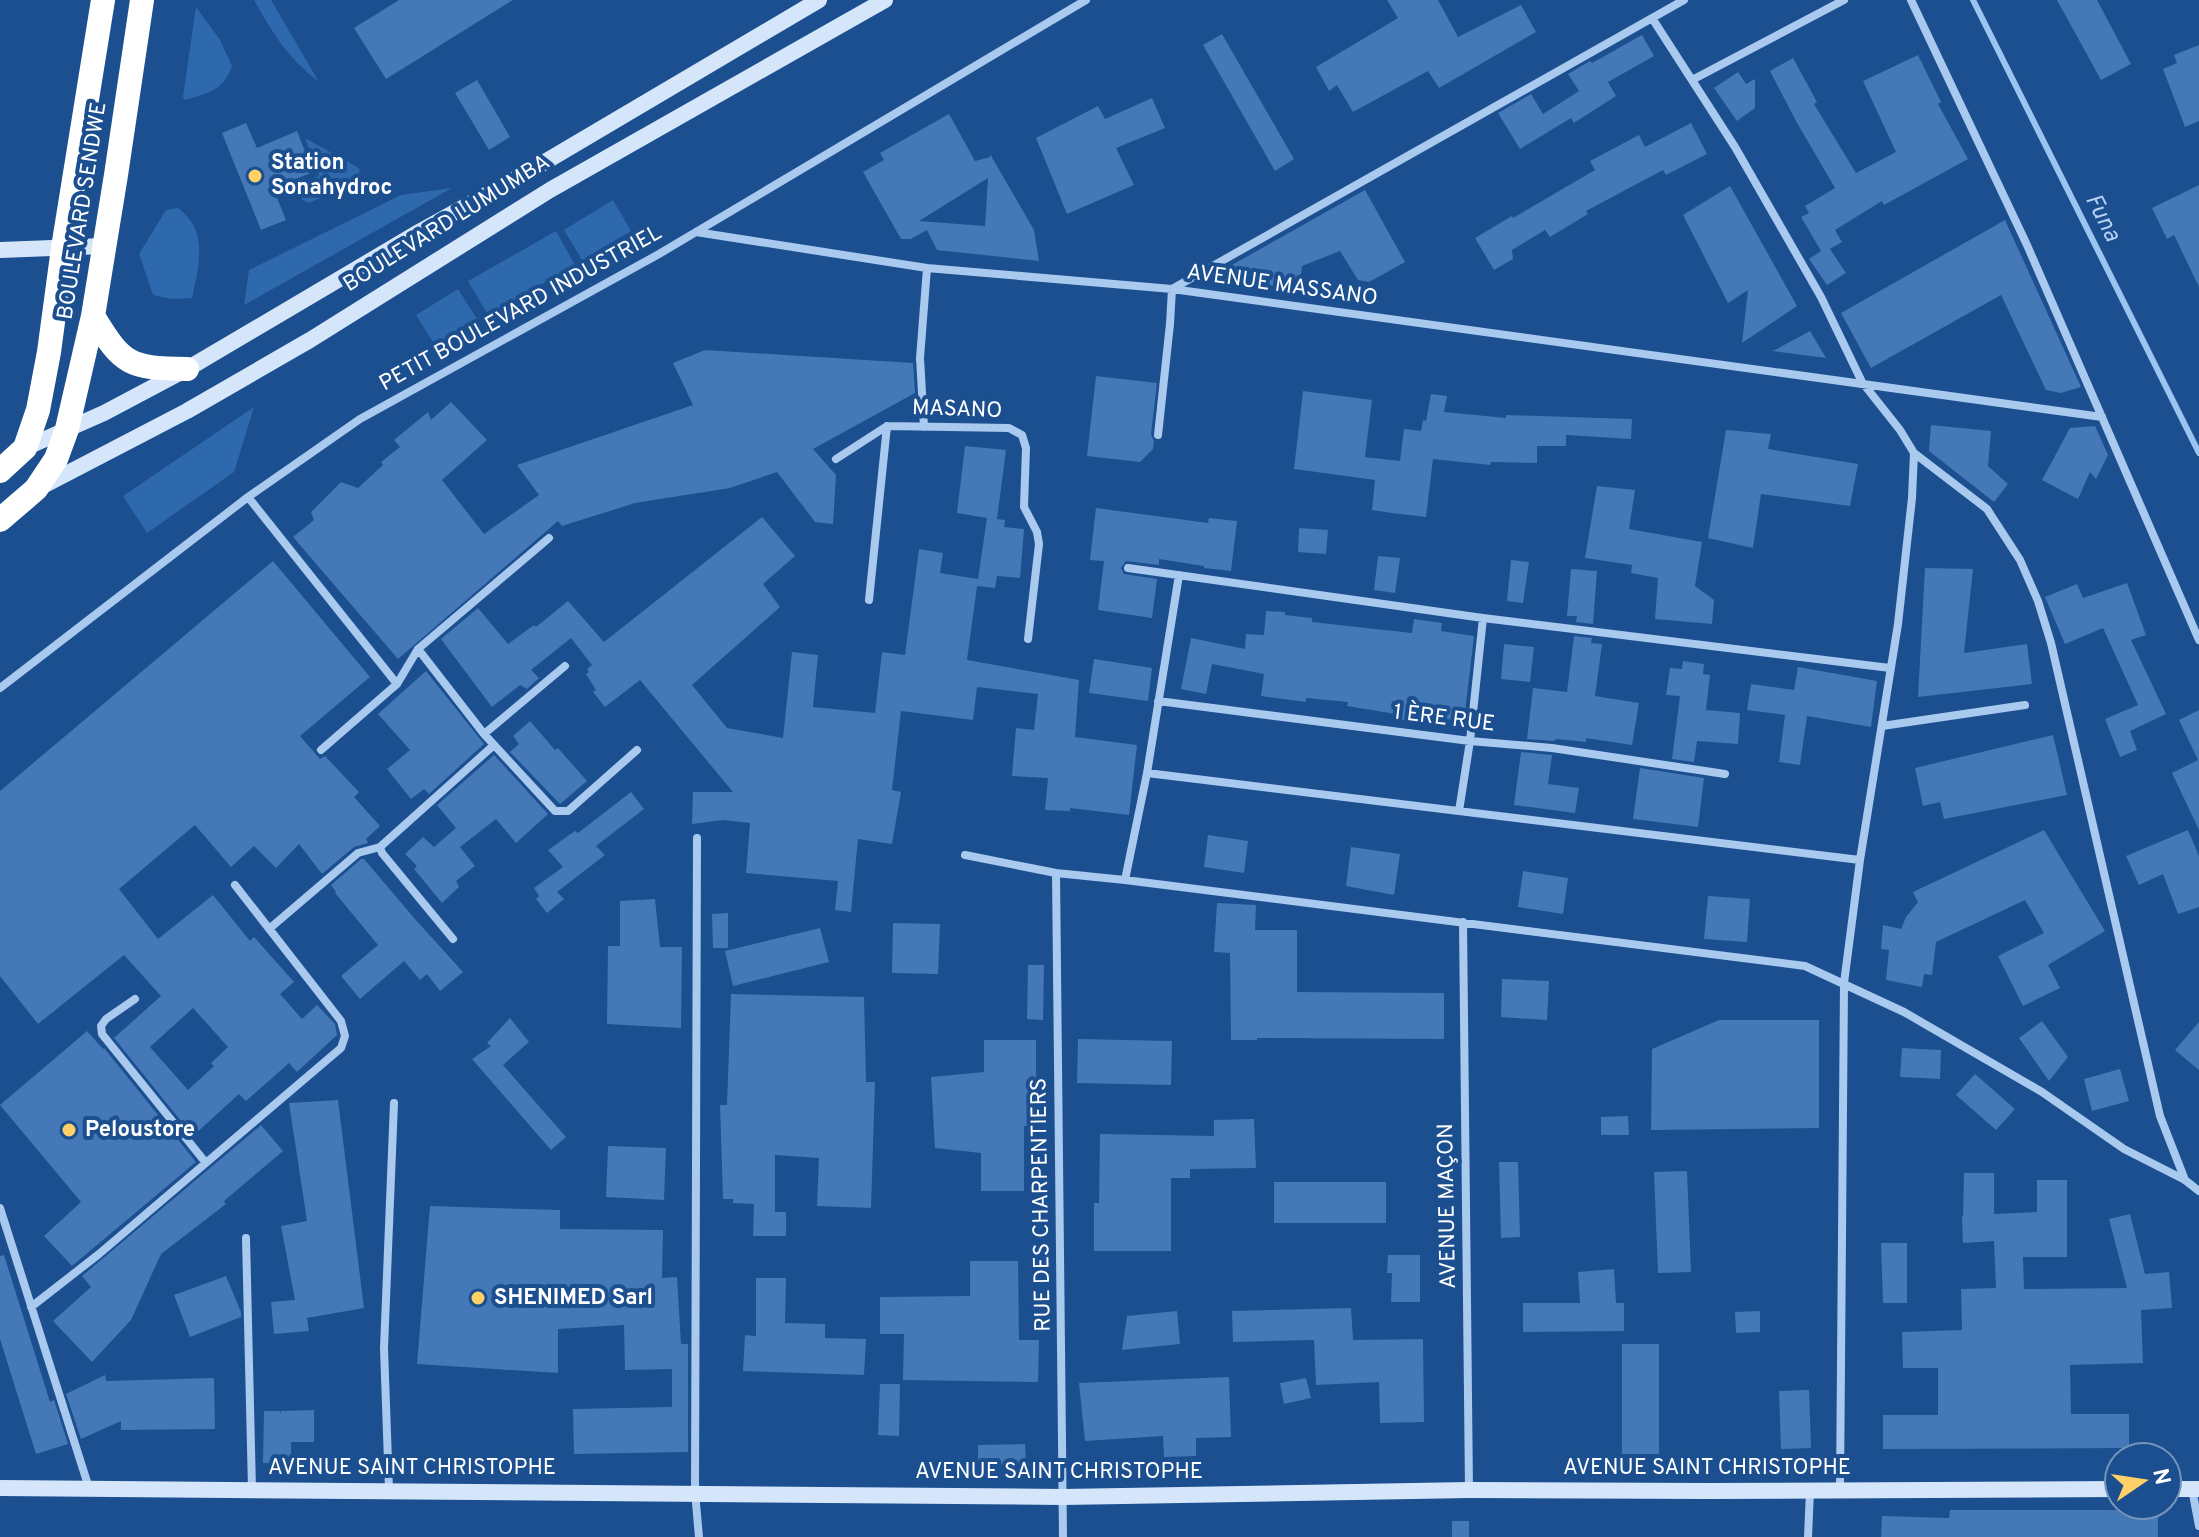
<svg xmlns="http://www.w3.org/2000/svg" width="2199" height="1537" viewBox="0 0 2199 1537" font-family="Overpass,sans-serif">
<rect width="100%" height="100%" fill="#1b4f8f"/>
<path fill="#2e69ad" d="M254,0H271L319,82C286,56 274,35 254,0Z
M196,7L220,40L232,66C223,91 208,93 185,100L183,97Z
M305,138L359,168L360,178L356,183L309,203L302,200L300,184L319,176Z
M452,188L244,305L249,270L401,195Z
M613,200L631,231L582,260L564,230Z
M178,208C209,231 199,265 192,298L171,299L153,295L139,254L166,210Z
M556,231L575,265L488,315L468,281Z
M458,289L477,319L435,345L416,315Z
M254,407L234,472L147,533L123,496Z"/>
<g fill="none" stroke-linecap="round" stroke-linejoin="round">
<path stroke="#9cc4f0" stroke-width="6" d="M1973,0L2199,453"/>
</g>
<path fill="#4478b7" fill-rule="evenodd" d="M399,0H513L386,79L354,28Z
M1387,0H1438L1458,37L1521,5L1536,32L1439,88L1428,71L1353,112L1337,85L1329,91L1316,67L1398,18Z
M2057,0H2097L2131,64L2101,80Z
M1222,34L1294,159L1275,171L1203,45Z
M1642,35L1654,56L1608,82L1616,96L1574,123L1571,118L1520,149L1498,113L1531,94L1543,114L1579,91L1568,74L1590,61L1592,63Z
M2199,45V121L2185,127L2163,69L2177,63L2174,55Z
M1918,55L1941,102L1938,104L1968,159L1884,205L1882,201L1835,230L1842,242L1830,249L1846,273L1827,285L1809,259L1821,251L1801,217L1809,213L1805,206L1835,188L1796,121L1770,71L1793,58L1817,102L1814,104L1856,173L1896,152L1863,81Z
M1738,72L1746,84L1755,79V108L1737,121L1714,88Z
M477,80L510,137L489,150L455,93Z
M1152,98L1165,128L1116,148L1134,185L1067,214L1036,138L1098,106L1105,119Z
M949,114L975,161L990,157V154L1034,230L1039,261L937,250L927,230L911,239H901L863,172L884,160L880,153ZM988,178L985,226L919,221Z
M246,123L257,148L297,131L313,172L273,188L286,220L261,230L222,133Z
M1691,123L1707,154L1666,175L1663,170L1586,211L1588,214L1550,237L1545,230L1512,250L1513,259L1494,270L1475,238L1512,216L1513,218L1595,170L1590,161L1639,135L1645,147Z
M2199,185V287L2174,235L2167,239L2152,208Z
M1730,186L1797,306L1742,343L1748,290L1728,303L1683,215Z
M1365,190L1405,262L1369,282L1358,280L1340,251L1302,266L1299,289L1207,279Z
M2005,220L2081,387L2061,393L2046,390L2001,295L1871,368L1841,313Z
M1810,331L1826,358L1773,351Z
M705,350L913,363L915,393L813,449L836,475L833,524L815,522L777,472L730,488L635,503L562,526L558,521L398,659L293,537L314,520L311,512L341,482L358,488L383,465L381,462L400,447L394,440L428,412L431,420L451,402L487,440L442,480L484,534L539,495L517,465L693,405L673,363Z
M1096,376L1157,383L1151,434L1154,441L1153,449L1140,462L1087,456Z
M1303,391L1372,400L1365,457L1400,461L1404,429L1421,431L1423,420L1426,421L1431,394L1447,396L1444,412L1506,418V415L1632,419L1631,439L1566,435V446H1537V463L1491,462L1490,465L1433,459L1426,517L1392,513L1372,510L1375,480L1294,469Z
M1931,425L1991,431L1988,466L2008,484L1994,502L1929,451Z
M2095,426L2108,455L2096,479L2090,472L2078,499L2042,480L2070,428Z
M1726,430L1771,434L1768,449L1858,464L1850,506L1761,494L1753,548L1708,538Z
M965,446L1006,450L997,519L1005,520L1004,527L1024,529L1020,578L997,576L995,588L977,586L987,518L957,513Z
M1597,486L1635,490L1629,529L1702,542L1695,586L1714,600L1712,624L1655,619L1658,578L1631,573L1632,565L1585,558Z
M1096,508L1208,523L1209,518L1237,521L1231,571L1204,568V566L1159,559V565L1126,561L1121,568L1124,574L1157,579L1152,618L1098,610L1104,561L1090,560Z
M762,517L795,556L763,584L780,607L692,685L727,728L783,738L792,652L818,655L813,707L875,713L882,652L905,655L919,549L943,553L940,573L978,579L967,660L1079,680L1075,737L1137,745L1129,815L1070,808V811L1045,810L1048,778L1012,776L1016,728L1034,730L1038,694L977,687L973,720L901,711L892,790L901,792L892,844L858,839L851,912L835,910L838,881L746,873L750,823L723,820L692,824L693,792H733L640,680L605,707L593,692L596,690L586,674L589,672L587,669L592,665L571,638L531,670L539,678L527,689L520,685L492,707L441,639L478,608L508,644L534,625L536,627L568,601L604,642Z
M1299,528L1328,530L1326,554L1298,552Z
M1378,556L1400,558L1395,593L1374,590Z
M1511,560L1529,562L1523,603L1507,601Z
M273,561L370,677L300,736L320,759L325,756L359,792L354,797L380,826L366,839L368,843L354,847L322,874L299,844L276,868L254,846L231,867L195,825L119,889L158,939L213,895L250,941L254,937L294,982L280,994L302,1019L317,1005L335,1024L337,1035L297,1072L289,1063L246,1101L239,1094L193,1136L114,1038L161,996L124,955L38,1024L0,976V791ZM193,1008L228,1047L211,1063L214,1066L188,1090L150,1047Z
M1925,568L1973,569L1964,653L2027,644L2032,684L1918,697Z
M1571,569L1597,571L1593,624L1576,622L1577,616H1567Z
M2127,583L2146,635L2131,640L2166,714L2130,731L2137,750L2120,757L2105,719L2138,705L2103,628L2065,644L2045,597L2077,584L2083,598Z
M1266,611L1285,612V615L1312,618V622L1412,633L1414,619L1442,623L1441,631L1474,636L1464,721L1430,717L1429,723L1401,720L1402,715L1347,706L1348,702L1306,698V702L1261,696L1264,674L1212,664L1206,694L1181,689L1191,638L1245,649L1246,634L1264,635Z
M1574,636L1592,638L1591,643L1602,644L1595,696L1639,703L1632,745L1586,738V742L1556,739L1554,741L1527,739L1533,688L1567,692Z
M1504,644L1534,647L1530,682L1501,679Z
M1094,659L1152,668L1148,701L1089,693Z
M1683,661L1704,664L1703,674L1710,675L1706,710L1740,713L1738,744L1697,741L1694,762L1672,759L1680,696L1666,695L1670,668L1682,669Z
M1798,667L1877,681L1871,727L1807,716L1800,765L1779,762L1785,715L1747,710L1751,684L1794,690Z
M426,671L484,744L429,794L424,789L411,799L387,769L410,750L378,714Z
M2199,710V830L2172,773L2198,760L2179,720Z
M530,721L555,750L558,748L587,781L560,804L510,752L519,744L513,736Z
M2053,735L2067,795L1944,819L1940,802L1923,806L1915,768Z
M1521,752L1552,755L1548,784L1579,788L1575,813L1514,805Z
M494,755L548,814L516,843L496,819L460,847L475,866L456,881L459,887L442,903L414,869L417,866L405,854L423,837L434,847L456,828L437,805Z
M1640,768L1704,778L1698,827L1633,819Z
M631,792L644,809L596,846L605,855L557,892L564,899L547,913L536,899L539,896L534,888L563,867L548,850L575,831L578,833Z
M2044,830L2105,931L2048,965L2060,988L2023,1006L1998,956L2044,933L2025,900L1936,942L1932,975L1924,974L1922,987L1886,980L1889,950L1881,949L1883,925L1901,929L1906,917L1918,902L1913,892Z
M2188,830L2199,856V907L2178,914L2163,874L2139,885L2126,856Z
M1208,835L1248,841L1244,873L1204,867Z
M1351,847L1400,854L1394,895L1346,886Z
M361,859H364L415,919L463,972L440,991L427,974L420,980L404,961L360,999L341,976L378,945L335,893L336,892L331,885Z
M1523,871L1568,878L1563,914L1518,907Z
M1708,896L1750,899L1747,942L1704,939Z
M655,899L660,947H682L681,1028L607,1024L608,946H620V901Z
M1217,903L1256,905L1255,930H1297V992L1444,993V1039L1257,1038V1040H1231L1230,953L1214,952Z
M728,913V948H713L712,914Z
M893,923L940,924L938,974L892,973Z
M820,928L829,962L733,986L725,951Z
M1028,965H1044L1043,1020L1027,1019Z
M1502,979L1549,981L1547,1020L1501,1017Z
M731,994L864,997L866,1082H875L871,1208L817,1206L819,1158L775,1155V1212H786V1236H753L754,1204L733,1203V1199H723L720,1105H727Z
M510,1018L529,1042L503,1065L566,1137L551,1150L472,1059L491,1046L487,1043Z
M1719,1020H1819V1128L1651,1130L1652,1049Z
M2042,1021L2068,1057L2049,1081L2019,1038Z
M2199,1022V1070L2175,1050Z
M87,1031L103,1049L104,1048L196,1162L72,1266L44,1236L81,1202L0,1105Z
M1078,1039L1172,1041L1171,1085L1077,1083Z
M984,1040H1036V1093H1038L1039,1126H1024V1191H981V1153L935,1148L931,1077L984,1072Z
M1902,1048L1941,1050L1940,1079L1900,1077Z
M2120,1069L2129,1101L2092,1111L2084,1079Z
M1975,1074L2015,1109L1996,1130L1956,1095Z
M338,1100L364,1308L307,1318L309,1331L274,1334L271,1302L295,1300L281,1226L307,1221L289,1103Z
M1628,1116L1629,1135H1601V1117Z
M1254,1119L1256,1168L1190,1169V1178H1171V1251H1094V1203H1099L1100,1134L1214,1136V1120Z
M261,1125L283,1151L224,1201L226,1204L161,1254L131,1320L92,1362L53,1321L91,1287L82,1276Z
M608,1146L666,1148L664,1200L606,1197Z
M1499,1162H1518L1520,1237L1501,1238Z
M1687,1171L1691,1272L1658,1273L1654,1172Z
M1964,1173H1994V1214L2037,1212V1180H2067V1257H2023L2024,1289L2127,1288L2109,1219L2130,1214L2145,1274L2169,1272L2172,1308L2141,1310L2143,1363L2070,1365L2071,1414H2129V1448L1883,1449V1415H1938V1368H1903L1902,1332L1962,1330L1961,1289L1996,1288L1994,1241L1963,1243L1962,1216H1963Z
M1274,1182H1386V1223H1274Z
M430,1206L560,1210V1229L663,1230L662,1278L677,1277L681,1344H688V1452L574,1454L573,1409L672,1407V1369L625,1370L624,1325L558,1329V1373L417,1364Z
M1881,1243H1907V1303H1883Z
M4,1255L50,1402L54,1400L68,1444L36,1454L0,1339V1256Z
M1388,1255H1420V1302H1391L1392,1273H1387Z
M970,1261H1018L1019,1340H1039L1038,1382L903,1380L904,1334H880V1297L970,1296Z
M1614,1269L1616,1303H1624V1331L1523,1332V1303H1580L1578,1272Z
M226,1276L241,1312V1317L190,1337L174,1295Z
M756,1278H786L785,1323L825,1324V1338L866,1339L864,1375L743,1371L745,1335L756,1336Z
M1351,1308L1353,1340L1423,1339L1424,1422L1380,1423L1379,1382L1316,1385L1314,1340L1233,1342L1232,1311Z
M1177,1311L1180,1344L1122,1350L1127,1316Z
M1760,1311V1332L1736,1333L1735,1312Z
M1622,1344H1659V1454H1622Z
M105,1375L106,1381L214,1378L215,1429L121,1430V1421L81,1439L66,1394Z
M1229,1377L1231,1437L1196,1438V1456L1164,1457L1163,1436L1085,1441L1079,1383Z
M1306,1378L1311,1398L1284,1404L1280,1383Z
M880,1384H900L899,1436L878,1435Z
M1809,1390L1811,1448L1781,1449L1779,1391Z
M314,1410V1442H291V1463H263L264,1411H280L281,1414V1411Z
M1025,1444L1026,1464L978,1465V1445Z
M1950,1510H2158V1537H1881L1882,1516L1949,1518Z
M1452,1521H1469V1537H1452Z"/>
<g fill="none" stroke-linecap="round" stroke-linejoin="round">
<path stroke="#a9c9ee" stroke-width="8" d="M1911,0L2027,245L2199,640
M1652,18L1735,147L1821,297L1862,382L1900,430L1914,453L1912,498L1898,624L1860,860L1844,983L1840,1490
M1692,80L1844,0
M696,232L927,268L1172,289L2102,417
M924,427L920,358L927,268
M1158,435L1170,324L1172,289L1684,0
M1914,453L1987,509L2020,560L2038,601L2051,643L2160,1116L2185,1180
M836,459L887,426L1009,428L1022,435L1026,448L1024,507L1037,532L1039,544L1028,639
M248,497L397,684
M1128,568L1483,618L1890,668
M869,600L887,426
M418,649L484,734L555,811H568L637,750
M0,688L248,497L360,419L659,254L1086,0
M1158,701L1470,741L1552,748L1725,774
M1882,726L2025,705
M484,734L565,666
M321,750L397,684L418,649L549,538
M1147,773L1860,860
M1459,811L1470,741L1483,618
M697,838L695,1492L699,1537
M380,847L382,853L453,939
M965,855L1056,873L1125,880L1805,966L1904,1012L2042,1092L2124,1149L2185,1180L2199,1191
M1056,873L1063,1537
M1125,880L1147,773L1179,575
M1463,922L1469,1490
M269,929L358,853L380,847L494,745
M135,999L106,1019L101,1026L102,1034L206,1163
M0,1208L89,1488
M246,1238L252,1489
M31,1307L99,1254L341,1048L345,1036L341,1021L235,885
M2192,1489L2199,1526
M389,1490L384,1348L394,1103
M1808,1537L1810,1491"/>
<path stroke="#d6e6fa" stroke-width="16" d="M0,250L104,246
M25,448L104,413L187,369L419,232L533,169L819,0
M41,487L187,411L310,340L550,190L885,0
M0,1488L1063,1497L1469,1490L1708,1491L2119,1489
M2167,1489H2199"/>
<path stroke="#fff" stroke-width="24" d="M93,316C123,366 130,368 187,369
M0,471L25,448L38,410L49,352L63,248L103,0
M0,520L36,489L56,459L67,429L93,316L116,175L142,0"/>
</g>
<g fill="#ffd166" stroke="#1b4f8f" stroke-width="3">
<circle cx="255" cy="176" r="8"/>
<circle cx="69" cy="1130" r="8"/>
<circle cx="478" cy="1298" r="8"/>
</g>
<g text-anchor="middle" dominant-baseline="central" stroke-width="8" stroke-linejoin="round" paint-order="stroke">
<g font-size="22" font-weight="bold" fill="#fff" stroke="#1b4f8f" text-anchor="start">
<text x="271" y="163">Station<tspan x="271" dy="25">Sonahydroc</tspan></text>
<text x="85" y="1130">Peloustore</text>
<text x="494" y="1298">SHENIMED Sarl</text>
</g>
<g font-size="22" fill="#fff" stroke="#1b4f8f">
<text transform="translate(83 211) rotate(-81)">BOULEVARD SENDWE</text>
<text transform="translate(447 224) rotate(-32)">BOULEVARD LUMUMBA</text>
<text transform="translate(1282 286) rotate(8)">AVENUE MASSANO</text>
<text transform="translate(521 309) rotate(-29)">PETIT BOULEVARD INDUSTRIEL</text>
<text transform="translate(957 410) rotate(2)">MASANO</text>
<text transform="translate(1444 719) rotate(7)">1 ÈRE RUE</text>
<text transform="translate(1042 1205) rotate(-91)">RUE DES CHARPENTIERS</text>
<text transform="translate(1448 1206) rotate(-91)">AVENUE MAÇON</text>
<text x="412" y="1468">AVENUE SAINT CHRISTOPHE</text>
<text x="1707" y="1468">AVENUE SAINT CHRISTOPHE</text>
<text x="1059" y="1472">AVENUE SAINT CHRISTOPHE</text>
</g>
<g font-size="24" font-style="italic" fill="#b5d3f5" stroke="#1b4f8f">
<text transform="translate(2102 218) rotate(63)">Funa</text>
</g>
</g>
<g transform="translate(2143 1481) rotate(77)"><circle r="38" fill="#1b4f8f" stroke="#7695bc" stroke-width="2"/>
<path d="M0-6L14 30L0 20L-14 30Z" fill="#ffd166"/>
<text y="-12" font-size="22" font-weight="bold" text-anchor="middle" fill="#ffffff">N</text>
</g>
</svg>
